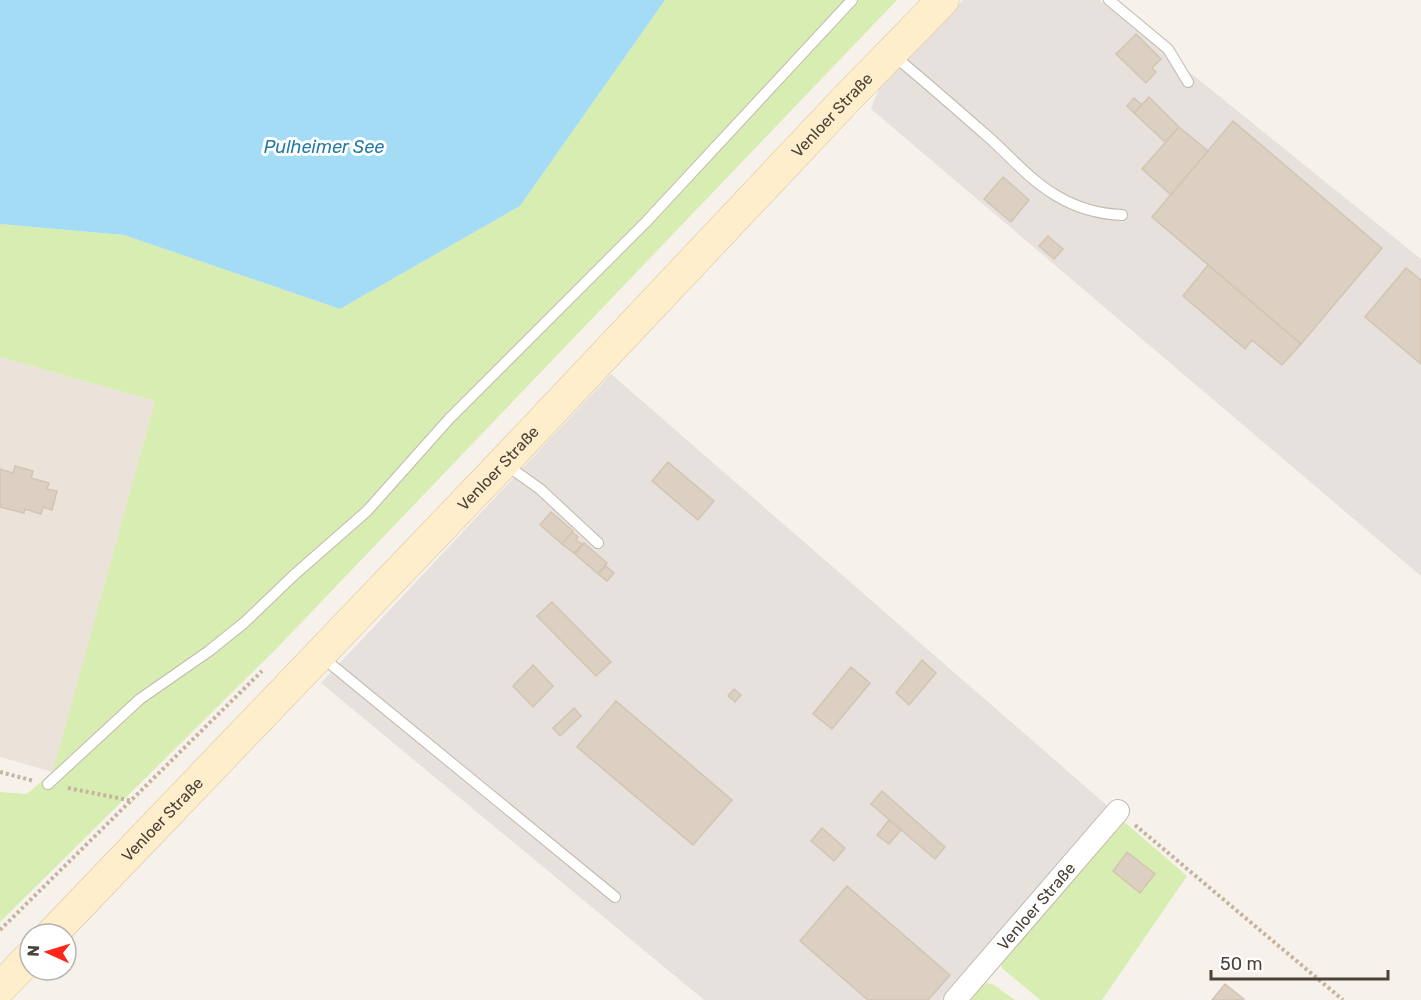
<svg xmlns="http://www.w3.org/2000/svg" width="1421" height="1000" viewBox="0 0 1421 1000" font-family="Rubik,sans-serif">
<rect width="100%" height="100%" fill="#f6f2eb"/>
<path fill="#ebe3d9" d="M0,357L155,401L53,772L0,757Z"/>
<path fill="#e6e1dc" d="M963,0H1100L1421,259V576L871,109L879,88Z
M611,374L1111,809L941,1000H704L321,683Z"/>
<path fill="#d7edb2" d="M665,0H897L277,648L0,922V792L27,794L53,771L155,401L0,357V224L124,235L340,309L520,206Z
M1121,819L1187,876L1102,1000H1040L1002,968L1001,960Z
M987,983L994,985L1015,1000H968L979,986Z"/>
<path fill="#a4dcf6" d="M0,0H665L520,206L340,309L124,235L0,224Z"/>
<path fill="#dcd0c2" stroke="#d4c4b2" stroke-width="1.5" d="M1136,34L1161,59L1152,68L1156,72L1146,83L1116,54Z
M1149,97L1179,127L1165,142L1134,113Z
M1134,98L1142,105L1134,113L1127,106Z
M1233,121L1382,248L1301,344L1152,217Z
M1179,127L1208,151L1171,195L1142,169Z
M1003,177L1029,200L1011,222L984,199Z
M1048,236L1063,249L1054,259L1039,246Z
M1208,265L1301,344L1282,365L1252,340L1245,349L1183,296Z
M1406,268L1421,280V364L1365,317Z
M668,462L714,501L698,520L652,481Z
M15,466L33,471L31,478L49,483L47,489L57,491L52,510L43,507L41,514L25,509L24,513L0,507V469L13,473Z
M551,512L573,531L562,544L540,525Z
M572,532L578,537L576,540L582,544L574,553L562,544Z
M584,543L607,563L598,574L575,554Z
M606,566L614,573L607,581L598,574Z
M552,602L611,662L596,676L537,616Z
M922,660L936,673L909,705L896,693Z
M533,665L553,686L533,707L513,686Z
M851,667L870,683L832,729L813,714Z
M734,689L741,695L735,702L728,696Z
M616,701L732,800L693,845L577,747Z
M574,708L581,716L560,736L553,728Z
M882,791L945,847L935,859L871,804Z
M889,820L901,830L889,844L877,835Z
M822,828L845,848L834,861L811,841Z
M1127,852L1155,874L1140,893L1113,871Z
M847,886L950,975L928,1000H868L800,941Z
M1225,984L1244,999L1243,1000H1212Z"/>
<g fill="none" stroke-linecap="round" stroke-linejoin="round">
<defs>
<path id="lane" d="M1109,0L1168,49L1188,82
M893,55C927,83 961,113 994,142C1014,161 1033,182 1057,196C1077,208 1098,214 1122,215
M505,464L540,489L598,543
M322,657L615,897
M48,784L140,699L209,651L245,622L294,575L367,511L449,419L646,222L852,0"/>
<g id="street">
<path id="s1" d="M955,1000L1118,811"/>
</g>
<g id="secondary">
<path id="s2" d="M52,934L503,463L852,93L943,0"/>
<path d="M0,988L30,957"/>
</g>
</defs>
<use href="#lane" stroke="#c3b9ac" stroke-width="12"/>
<use href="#street" stroke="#c3b9ac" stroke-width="24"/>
<use href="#secondary" stroke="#d9c298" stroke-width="33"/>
<path stroke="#c6b39d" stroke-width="4" stroke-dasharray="3 3" stroke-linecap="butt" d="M0,772L34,781
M68,788L133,801
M1135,825L1343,1000
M0,930L262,671"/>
<use href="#lane" stroke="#fff" stroke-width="10"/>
<use href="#street" stroke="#fff" stroke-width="22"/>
<use href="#secondary" stroke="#fec" stroke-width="32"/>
</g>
<g text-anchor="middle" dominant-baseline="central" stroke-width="6" stroke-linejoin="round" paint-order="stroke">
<g font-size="16" fill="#4b4238" stroke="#fff">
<text stroke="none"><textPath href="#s2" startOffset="1131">Venloer Straße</textPath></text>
<text stroke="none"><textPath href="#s2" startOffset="645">Venloer Straße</textPath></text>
<text stroke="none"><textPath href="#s2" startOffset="159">Venloer Straße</textPath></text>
<text stroke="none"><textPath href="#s1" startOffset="124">Venloer Straße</textPath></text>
</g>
<g font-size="18" font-style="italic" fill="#257ba7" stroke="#fff">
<text x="324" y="147">Pulheimer See</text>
</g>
</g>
<g transform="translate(48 952) rotate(274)"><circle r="28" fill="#ffffff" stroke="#b7b3af" stroke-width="1.5"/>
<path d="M0-4.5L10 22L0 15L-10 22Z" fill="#ff2719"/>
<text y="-9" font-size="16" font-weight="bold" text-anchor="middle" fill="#4b4238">N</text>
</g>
<path d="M1211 970v9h177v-9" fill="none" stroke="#4b4238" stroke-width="3"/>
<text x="1220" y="970" font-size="18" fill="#4b4238" stroke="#ffffff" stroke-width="4.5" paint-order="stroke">50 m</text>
</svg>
